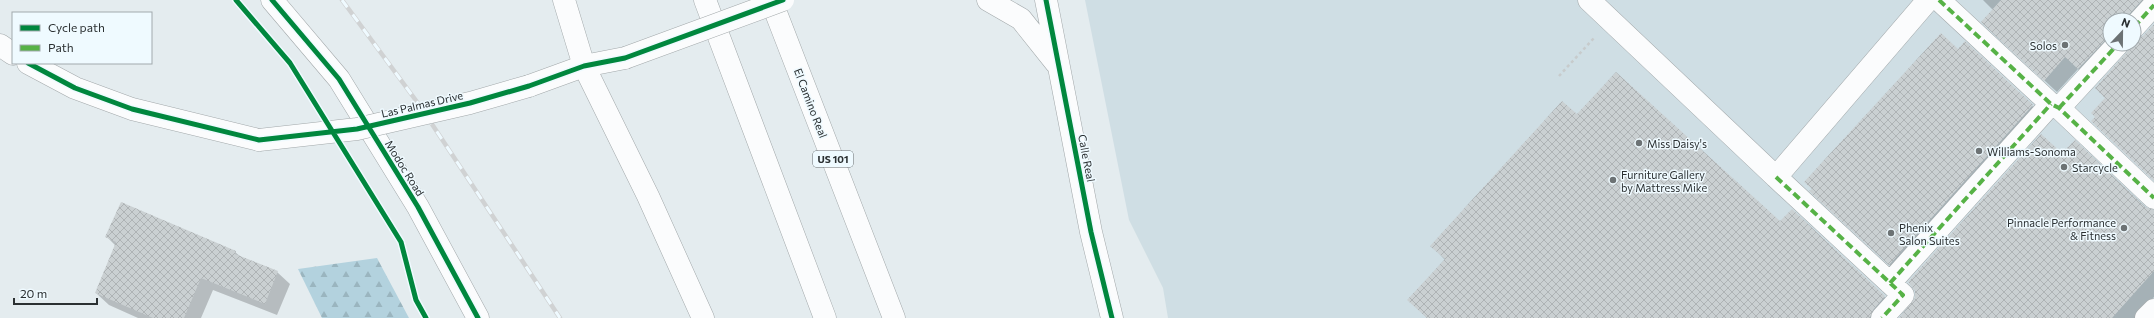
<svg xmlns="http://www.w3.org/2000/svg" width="2154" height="318" viewBox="0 0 2154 318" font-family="Commissioner,sans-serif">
<defs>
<pattern id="forest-firs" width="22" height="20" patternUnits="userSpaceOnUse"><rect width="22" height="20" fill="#b3d2de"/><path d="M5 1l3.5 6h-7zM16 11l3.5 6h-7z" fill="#9ab5bf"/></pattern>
<pattern id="building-cross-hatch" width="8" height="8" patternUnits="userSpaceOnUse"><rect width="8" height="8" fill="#cad0d2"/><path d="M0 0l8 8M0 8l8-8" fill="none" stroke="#aeb3b5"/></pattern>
</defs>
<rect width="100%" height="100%" fill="#e4ecef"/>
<path fill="#cfdee4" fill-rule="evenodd" d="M1085,0H2154V318H1168L1163,288L1129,220ZM2110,20H2134V44H2110Z"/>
<path fill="url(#forest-firs)" d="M377,258L409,318H322L298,269Z"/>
<path fill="#0003" d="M1983,0H2154L2134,20H2110V44H2134V38L2144,36L2154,25V180L2106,98L2131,45L2128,44L2091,81L2078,69L2057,92L1995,35L1993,10Z
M1965,43L2045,118L1902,277L1823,203Z
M1577,115L1780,222L1792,210L1897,309L1890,318H1427L1409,300L1445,260L1432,246Z
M2075,141L2150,211H2154V297L2135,318H1900Z
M107,237L235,252L241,257L277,272L290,284L277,315L213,290L201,318H138L109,305L96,293L116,246Z"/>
<path fill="url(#building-cross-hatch)" d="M2001,0H2142L2124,20H2110V35L2078,69L2065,57L2044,81L1981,22Z
M2154,24V181L2091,121L2095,117L2091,113L2105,98L2095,88L2127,52L2130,44H2134V39L2143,36Z
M1941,33L1958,49L1965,41L2033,105L1889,265L1809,191L1812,189L1804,182Z
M1616,72L1780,221L1792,209L1885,296L1873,310L1870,318H1427L1407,300L1445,259L1430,246L1562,101L1577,114Z
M2041,134L2062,153L2075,140L2145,207L2154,210V271L2112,318H1899L1915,298V291L1908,282Z
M121,202L236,251L235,254L278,271L265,304L201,278L184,318H153L95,293L116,242L105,237Z"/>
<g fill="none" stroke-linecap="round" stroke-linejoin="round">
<defs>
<path id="minor" d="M272,0L339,79L418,207L478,318
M988,0L1021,19L1056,63
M1046,0L1091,232L1112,318
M1589,0L1776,177L1928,0
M1939,0L2051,104L2059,108L2154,198
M2134,27L2154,5
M0,45L13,54
M28,63L75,88L132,109L259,140
M529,86L584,66
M2059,108L2118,44
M1776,177L1903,295L1882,318
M1890,283L2051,104
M2146,318L2154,310"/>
<path id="major" d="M584,66L625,58"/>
<path id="highway" d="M564,0L584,66L648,196L703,318
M705,0L825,318
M771,0L894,318"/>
</defs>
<use href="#minor" stroke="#a2a8aa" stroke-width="23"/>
<use href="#major" stroke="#a2a8aa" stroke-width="23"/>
<use href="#highway" stroke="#a2a8aa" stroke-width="23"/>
<path stroke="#c7cbcc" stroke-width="2.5" stroke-dasharray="3 3" stroke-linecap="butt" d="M1559,76L1594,38"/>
<use href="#minor" stroke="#fbfcfd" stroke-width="22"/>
<use href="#major" stroke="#fbfcfd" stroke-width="22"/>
<use href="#highway" stroke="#fbfcfd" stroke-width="22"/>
<defs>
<path id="rail" d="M342,0L420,106L560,318"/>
</defs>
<use href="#rail" stroke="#d0d2d3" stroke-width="4.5"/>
<use href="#rail" stroke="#effaff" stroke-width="3" stroke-dasharray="9" stroke-linecap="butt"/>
<defs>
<path id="minor-bridge" d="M259,140L357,129L470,103L529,86"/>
<path id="major-bridge" d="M625,58L783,0"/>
</defs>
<use href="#minor-bridge" stroke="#a2a8aa" stroke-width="23" stroke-linecap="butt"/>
<use href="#major-bridge" stroke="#a2a8aa" stroke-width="23" stroke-linecap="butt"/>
<use href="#minor-bridge" stroke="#fbfcfd" stroke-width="22"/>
<use href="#major-bridge" stroke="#fbfcfd" stroke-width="22"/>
<path stroke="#56b246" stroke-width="4" stroke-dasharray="8 4" stroke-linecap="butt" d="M1939,0L2051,104L2059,108L2154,198
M2134,27L2154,5
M2059,108L2118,44
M1776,177L1903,295L1882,318
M1890,283L2051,104"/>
<defs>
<path id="cycleway" d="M236,0L290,63L401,242L416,300L426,318
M272,0L339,79L418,207L478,318
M1046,0L1091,232L1112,318
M28,63L75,88L132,109L259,140L357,129L470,103L529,86L584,66L625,58L783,0"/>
</defs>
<use href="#cycleway" stroke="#effaff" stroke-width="8"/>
<use href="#cycleway" stroke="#00873e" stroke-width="5"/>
</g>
<g fill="#6c7274" stroke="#effaff" stroke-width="1.5">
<circle cx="2065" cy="45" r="4"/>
<circle cx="1639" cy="143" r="4"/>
<circle cx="1979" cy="151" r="4"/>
<circle cx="2064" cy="167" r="4"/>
<circle cx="1613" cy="180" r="4"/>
<circle cx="2124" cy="228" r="4"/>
<circle cx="1891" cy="233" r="4"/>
</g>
<g text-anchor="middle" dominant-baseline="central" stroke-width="3" stroke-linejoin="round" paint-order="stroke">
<rect fill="#effaff" stroke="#666d70" stroke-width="1" x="813" y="151" width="40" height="16" rx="3"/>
<g font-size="10" font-weight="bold" fill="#2b3032">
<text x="833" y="159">US 101</text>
</g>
<g font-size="11" fill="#2b3032" stroke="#effaff" text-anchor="start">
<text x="2057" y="45" text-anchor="end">Solos</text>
<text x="1647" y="143">Miss Daisy's</text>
<text x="1987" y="151">Williams-Sonoma</text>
<text x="2072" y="167">Starcycle</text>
<text x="1621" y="174">Furniture Gallery<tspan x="1621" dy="13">by Mattress Mike</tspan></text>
<text x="2116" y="222" text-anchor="end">Pinnacle Performance<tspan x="2116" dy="13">&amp; Fitness</tspan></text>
<text x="1899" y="227">Phenix<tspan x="1899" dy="13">Salon Suites</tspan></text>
</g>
<g font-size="11" fill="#2b3032" stroke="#effaff">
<text transform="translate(811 103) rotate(69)">El Camino Real</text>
<text transform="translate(422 104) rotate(-13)">Las Palmas Drive</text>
<text transform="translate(1087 158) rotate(79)">Calle Real</text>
<text transform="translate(405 168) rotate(58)">Modoc Road</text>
</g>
</g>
<rect x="12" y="12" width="140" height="52" fill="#effaff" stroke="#a1a9ad"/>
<rect x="20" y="25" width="20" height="6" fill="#00873e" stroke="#a1a9ad"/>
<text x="48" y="32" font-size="12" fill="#2b3032">Cycle path</text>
<rect x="20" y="45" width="20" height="6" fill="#56b246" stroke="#a1a9ad"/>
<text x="48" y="52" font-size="12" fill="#2b3032">Path</text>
<g transform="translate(2122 32) rotate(22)"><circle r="19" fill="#effaff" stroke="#a1a9ad"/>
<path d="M0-3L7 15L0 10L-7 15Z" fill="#6c7274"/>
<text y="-6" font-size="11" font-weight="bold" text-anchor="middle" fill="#2b3032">N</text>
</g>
<path d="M14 298v6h83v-6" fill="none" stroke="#2b3032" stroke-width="2"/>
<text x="20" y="298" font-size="12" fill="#2b3032" stroke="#effaff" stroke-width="3" paint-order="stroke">20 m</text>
</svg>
